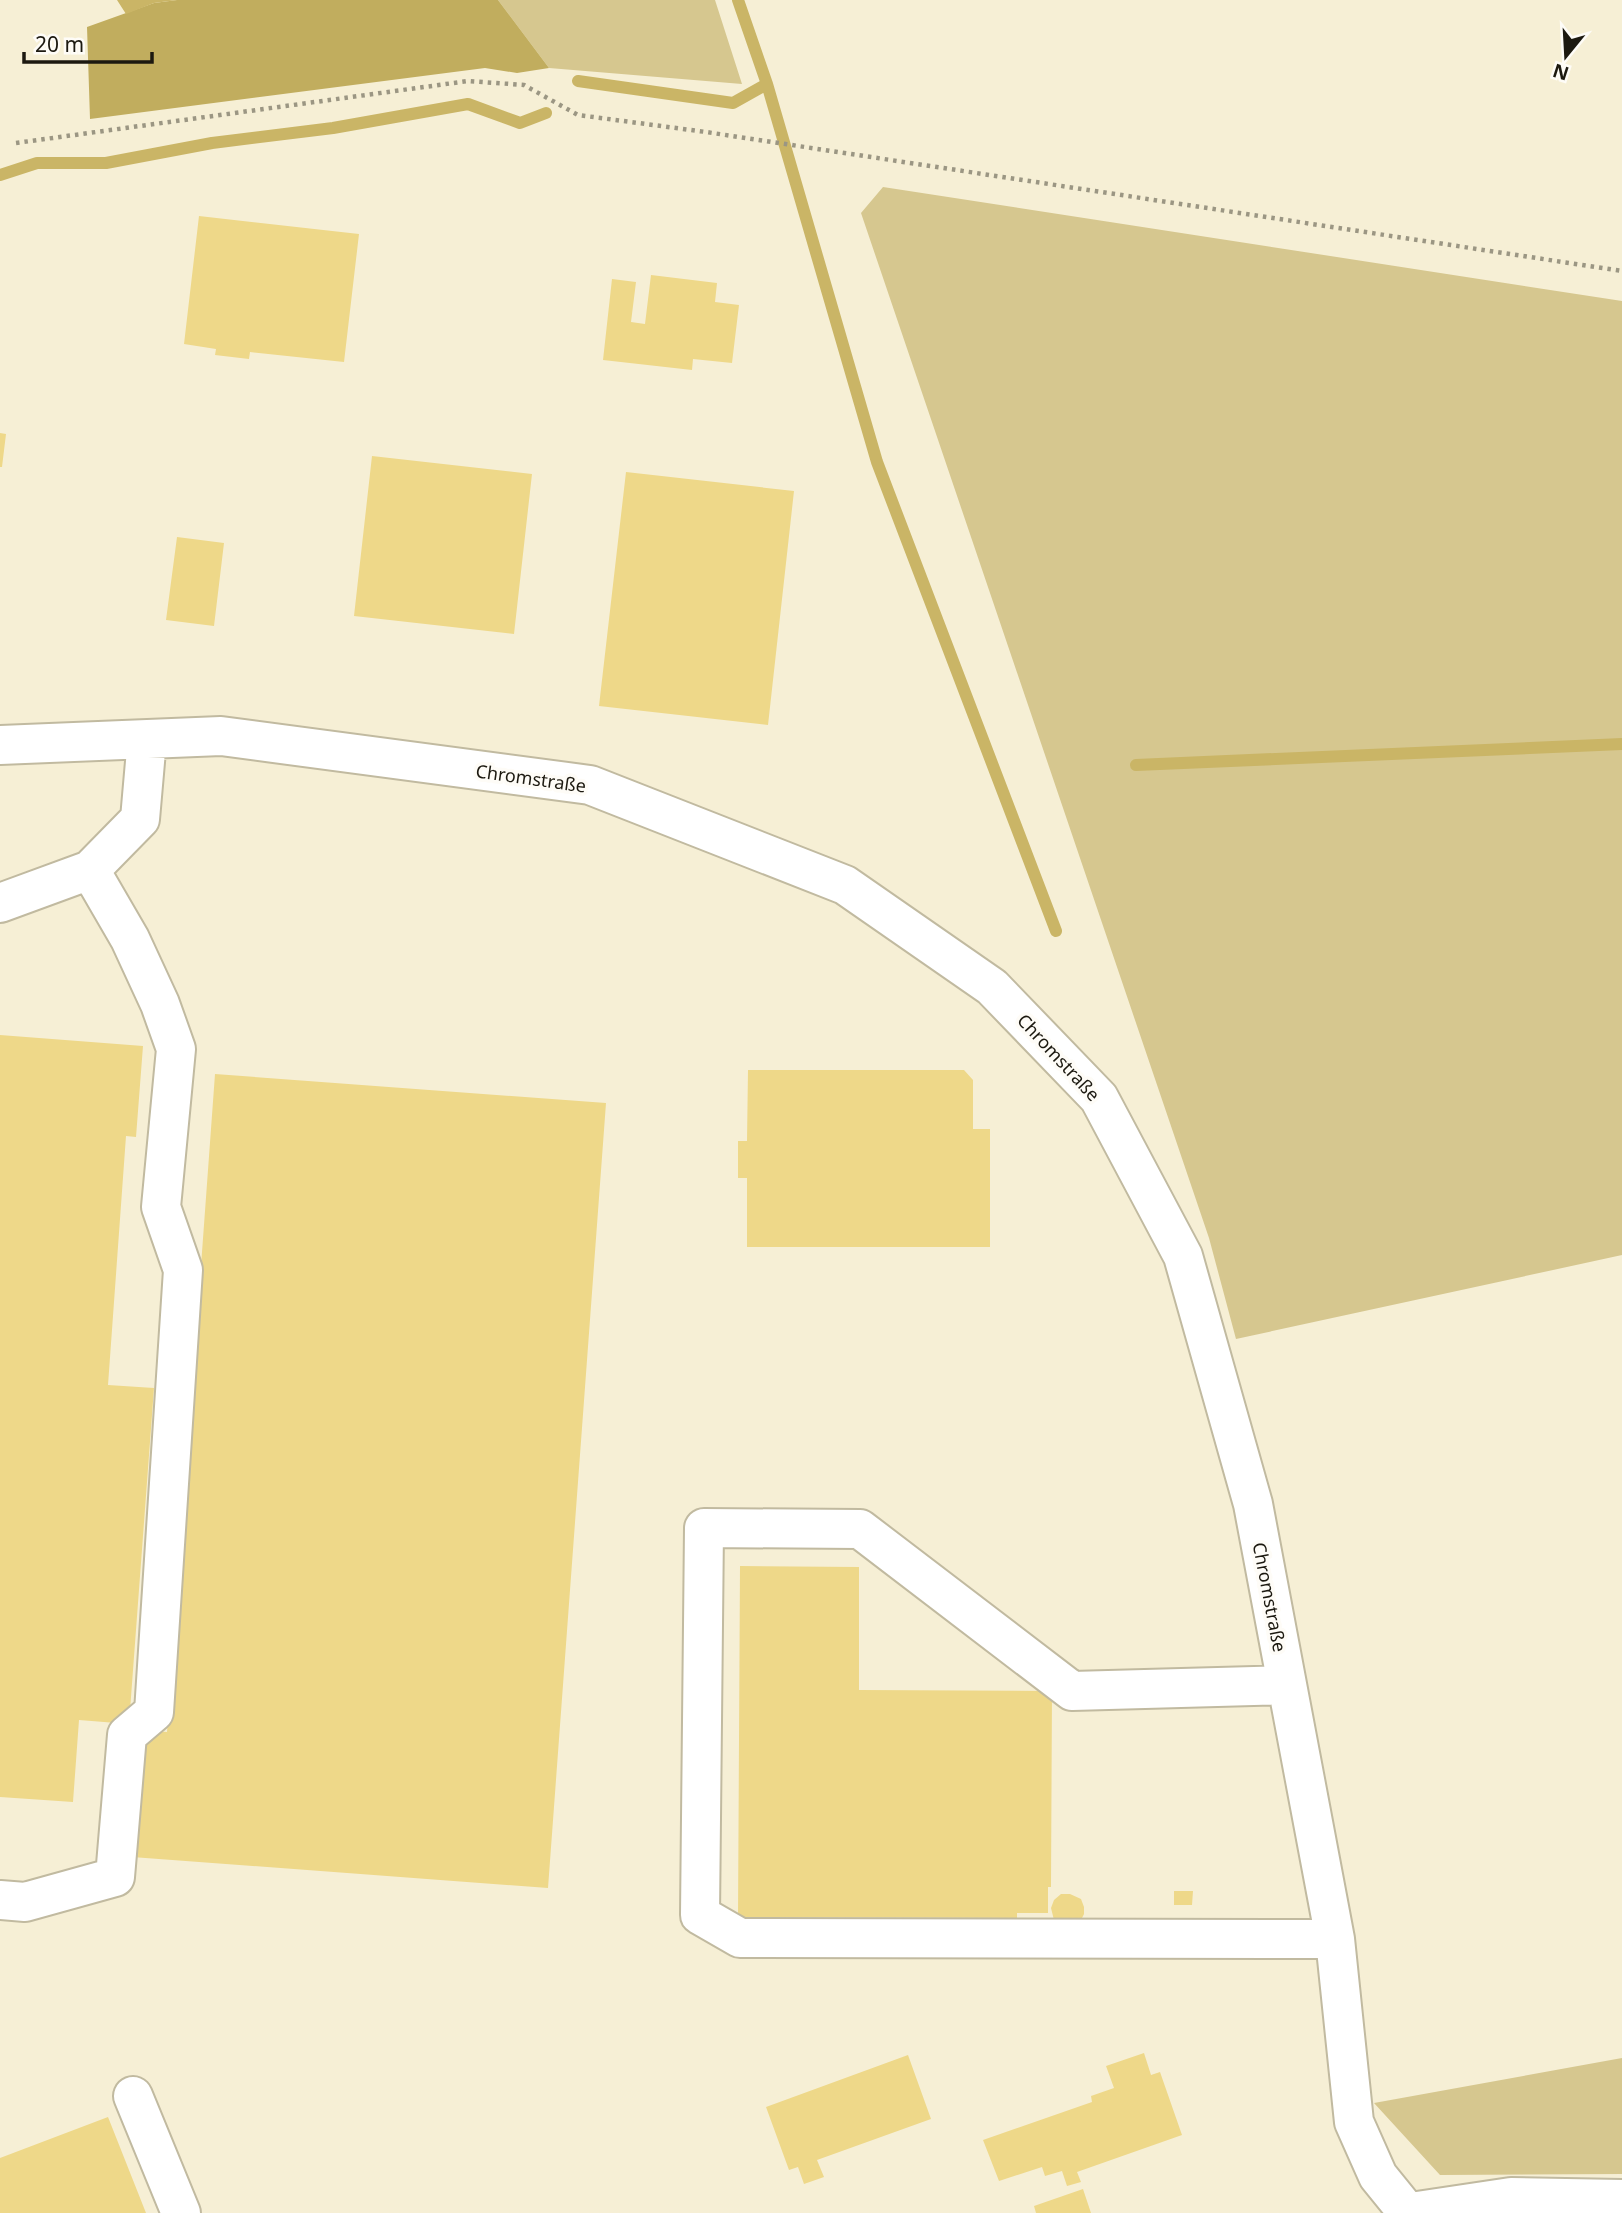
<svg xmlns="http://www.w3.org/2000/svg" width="1622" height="2213" viewBox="0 0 1622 2213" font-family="'Noto Sans',sans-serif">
<rect width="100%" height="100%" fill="#f6efd5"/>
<path fill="#d6c78f" d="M498,0H715L742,84L549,68Z
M883,187L1622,301V1255L1236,1339L1209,1238L861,213Z
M1622,2058V2174L1440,2175L1374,2103Z"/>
<path fill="#c1ad5e" d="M177,0H498L549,68L517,73L485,68L90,119L87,27L154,3Z"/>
<path fill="#cab566" d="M117,0H177L154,3L126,14Z"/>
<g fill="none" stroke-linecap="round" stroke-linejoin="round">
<path stroke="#cab566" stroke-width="12" d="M738,0L767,84L877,462L1056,931
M578,81L733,103L767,84
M0,175L37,163H106L212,143L333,128L468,104L520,123L546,113
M1136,765L1622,744"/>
</g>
<path fill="#eed889" d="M199,216L359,234L344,362L250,352L249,359L215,355L216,349L184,344Z
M651,275L717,283L715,302L739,305L732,363L693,359L692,370L603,360L612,279L636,282L631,322L645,324Z
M0,433L6,434L2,467H0Z
M372,456L532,474L514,634L354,616Z
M626,472L794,491L768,725L599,706Z
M177,537L224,543L214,626L166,620Z
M0,1035L143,1046L136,1137L126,1136L108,1385L154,1388L129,1724L79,1720L73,1802L0,1797Z
M748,1070H964L973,1080V1129H990V1247H747V1178H738V1141H747Z
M215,1074L606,1103L548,1888L132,1857L141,1730L167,1732Z
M740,1566L859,1567V1690L1052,1691L1051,1887H1048V1913H1017V1918L738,1917Z
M1174,1891H1193L1192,1905H1174Z
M1061,1894H1070L1081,1899L1084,1907V1914L1080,1922L1054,1920L1051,1908L1054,1900Z
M1144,2053L1151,2075L1160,2072L1182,2135L1077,2172L1081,2182L1067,2186L1062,2171L1045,2176L1042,2167L999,2181L983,2140L1092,2102L1091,2096L1114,2088L1106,2066Z
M908,2055L931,2119L817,2160L824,2177L804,2184L798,2167L789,2170L766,2107Z
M108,2117L146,2213H0V2158Z
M1083,2189L1091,2213H1036L1034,2206Z"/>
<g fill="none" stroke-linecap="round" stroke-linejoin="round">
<defs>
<path id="minor" d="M0,745L221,736L590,785L845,885L992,987L1099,1098L1183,1256L1253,1504L1335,1939L1354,2122L1378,2176L1408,2213
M0,903L90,870L140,819L147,739
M1286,1685L1072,1691L860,1529L704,1528L700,1915L740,1938L1335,1939
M0,1900L25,1902L115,1877L127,1735L154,1712L183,1270L161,1207L176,1049L160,1004L130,939L90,870
M133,2096L181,2213
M1404,2213L1511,2197L1622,2199"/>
</defs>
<use href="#minor" stroke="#c1baa0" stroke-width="42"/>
<path stroke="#9b9683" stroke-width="4.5" stroke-dasharray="3.5 5" stroke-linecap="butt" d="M16,143L468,81L524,85L578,115L706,132L1622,271"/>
<use href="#minor" stroke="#fff" stroke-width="38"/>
</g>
<g text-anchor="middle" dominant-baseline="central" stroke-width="7" stroke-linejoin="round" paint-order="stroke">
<g font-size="18" fill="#1c1910" stroke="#fefcf7">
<text transform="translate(531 778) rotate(8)">Chromstraße</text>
<text transform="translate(1059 1057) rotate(47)">Chromstraße</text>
<text transform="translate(1270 1597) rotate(79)">Chromstraße</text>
</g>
</g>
<g transform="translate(1566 56) rotate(198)" stroke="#fefcf7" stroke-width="5" paint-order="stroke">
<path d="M0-5L12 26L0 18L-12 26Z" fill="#1c1910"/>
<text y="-10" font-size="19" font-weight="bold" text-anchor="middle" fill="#1c1910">N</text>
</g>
<path d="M24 52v10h128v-10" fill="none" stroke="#1c1910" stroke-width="3.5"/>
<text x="35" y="52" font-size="21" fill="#1c1910" stroke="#fefcf7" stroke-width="5" paint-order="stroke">20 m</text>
</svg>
